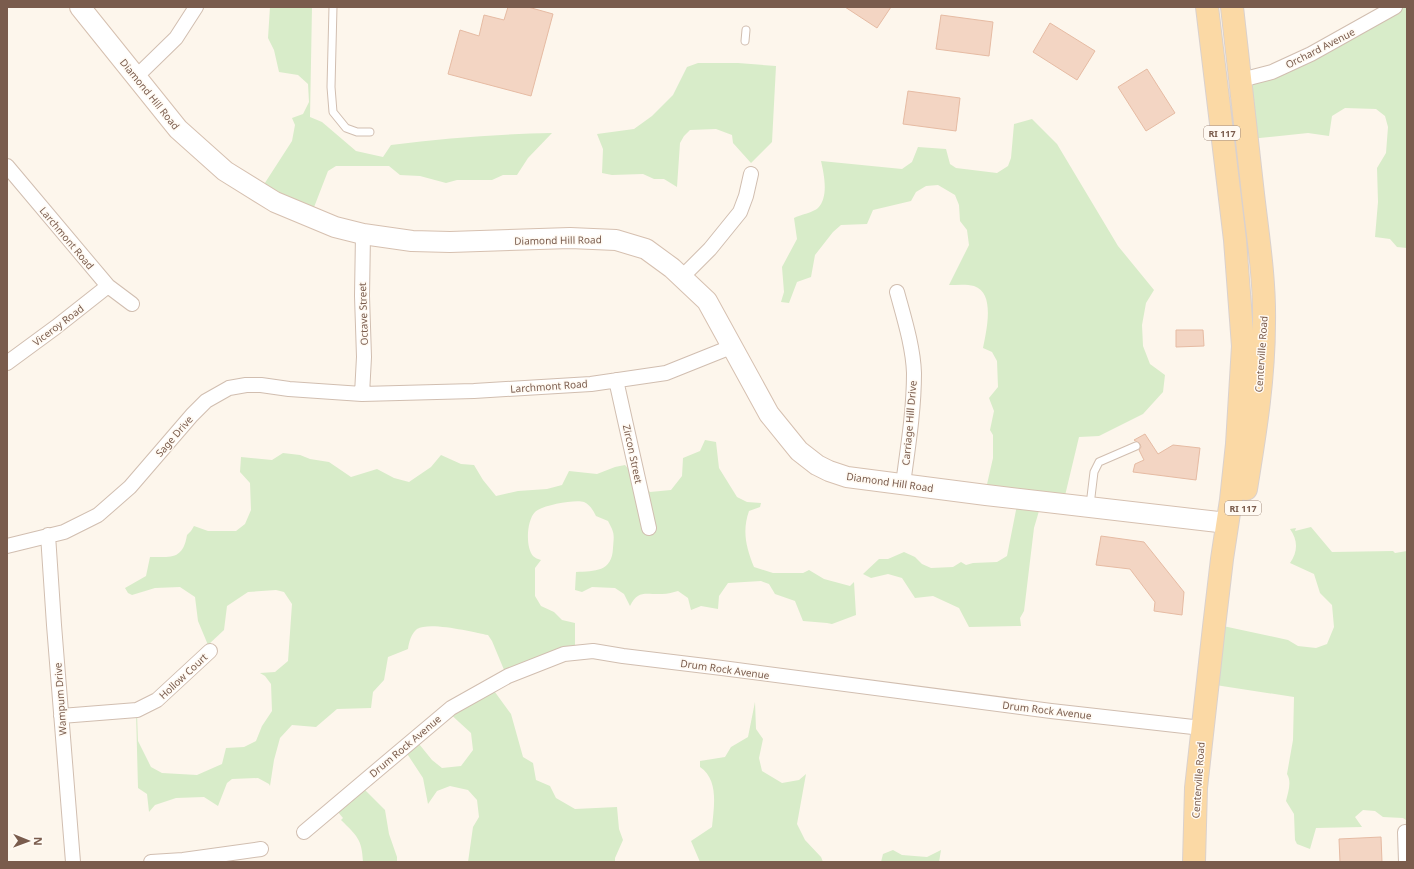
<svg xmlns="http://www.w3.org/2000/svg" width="1414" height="869" viewBox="0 0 1414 869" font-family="'Noto Sans',sans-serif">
<rect width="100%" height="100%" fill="#fdf6ec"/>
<path fill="#d8ecc9" d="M270,7H312L310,117L322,122L356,151L383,157L391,145C445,138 500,134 552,133L528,158L517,175H503L492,180H457L446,183L420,176L400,175L389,166H336L328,171L311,215L261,189L292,141L295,125L292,118L303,114L309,102L308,84L298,75L279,72L274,50L268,38Z
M1396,7H1407V248L1397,247L1390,239L1375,237L1378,202L1377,168L1386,153L1388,127L1385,116L1376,109L1345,108L1332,116L1329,136L1308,133L1250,139L1244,79Z
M698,63H738L776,66L772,142L751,163L733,143L732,135L716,129L690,130L684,136L680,143L677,187L664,179H654L643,174L612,175L602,173L603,149L597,134L634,129L652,116L673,95L687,67Z
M1032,119L1057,144L1118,246L1154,290L1146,303L1142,325L1143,346L1150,364L1165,375L1163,392L1143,414L1099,436L1079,437L1063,504H1041L1034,528L1024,611L1020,618L1021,626L969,627L959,608L933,596L915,598L902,578L888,574L871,578L863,574L879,559H888L904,552L915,557L922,564L931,568L953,567L961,562L966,565L973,563L997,562L1007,556L1018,500L985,493L993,458V435L990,430L994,411L989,398L998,387L997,361L992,352L983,348C986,332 996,293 974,286C967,284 957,285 949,285L969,245L967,230L960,221L959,205L955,195L938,185L926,186L916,192L911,201L873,210L867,224L841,225L833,232L815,255L811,277L797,282L789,303L781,302L784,292L782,267L797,239L794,218C800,215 814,212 818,208C829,197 824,174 821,161L902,169L912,162L918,147L946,149L950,164L956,168L997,173L1008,166L1011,158L1014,124Z
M705,440L716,442L719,468L737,497L747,502L761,503L760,507L749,511C742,531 746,547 754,567L773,573H803L809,570L824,579L850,586L854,582L856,615L832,624L827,623L803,621L795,601L775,594L769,584L761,581L728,583L719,596L718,609L701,606L691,610L688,598L678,591C673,592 668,594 662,594C647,595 638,589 630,606L624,594L615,588L592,587L582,592L575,590L576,572C595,571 612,572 613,548C614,534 615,534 608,521L596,516C593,510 590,505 584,502C576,499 542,505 535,512C527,520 525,546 533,556C535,558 538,559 541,560L535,568V596L541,606L554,612L562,620L575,623V650L507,677L492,641L488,635C473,632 429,621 417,629C411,634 409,642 408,649L388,657L384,680L373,692L371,708L337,709L316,727L292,725L280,738L274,760L270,786L269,784L258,778L232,779L227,783L218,806L204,797L176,798L155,805L149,812L147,794L138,788L136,712L137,713L138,741L151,767L162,773L197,775L222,764L226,748L244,747L256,741L262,726L272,711L271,684L265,676L260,673L275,672L288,661L292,604L284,592L276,590L248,592L227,606L224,630L208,645L198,621L195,597L180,587L155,588L132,595L128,593L125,588L146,576L150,557C171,557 183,560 187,535L191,531L194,526L208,531H236L245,524L251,510L250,483L240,472L241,457L272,460L283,453L300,455L310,459L329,462L351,477L377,469L394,478L409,482L431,467L441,455L461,464L474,465L483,480L496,496L518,491L547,489L562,485L569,471L597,474L615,467L625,465L650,492L671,490L682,476L683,458L700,451Z
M1311,527L1332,552L1393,551L1395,553L1407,551V832H1405L1406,820L1403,818L1383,817L1375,811L1363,810L1355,817L1362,827L1316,828L1310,849L1297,844L1295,840L1294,814L1286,801C1288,792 1292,782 1287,774L1293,740L1294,697L1209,684L1223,626L1288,640L1298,646L1316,648L1327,644L1334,627L1332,605L1320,593L1314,574L1290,563C1298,552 1298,540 1290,529L1296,528L1295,531Z
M492,688L511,714L523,757L533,763L536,780L550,786L556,798L575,809L617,807L619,829L623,840L615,858V862H468L473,827L479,817L477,800L468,790L450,786L437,791L428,804L423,778L404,749L415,739L432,760L442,768L461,766L473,750L471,733L447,711Z
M755,702L756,729L763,739L759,758L762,771L782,783L799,780L806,774L797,824L805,840L821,857L823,862H700L691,841L712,827C714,806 719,780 700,767V761L725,757L731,747L748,737Z
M361,786L385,810L389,834L397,857V862H363C362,839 357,836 341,820L343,818L333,806Z
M893,850L902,855L927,857L941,850L939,862H881L883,854Z"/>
<path fill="#f3d5c3" stroke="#e6bba3" d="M508,7H528L553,14L531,96L448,74L460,30L479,36L484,15L504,20Z
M845,7H891L877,28Z
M941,15L993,22L989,56L936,49Z
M1050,23L1095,51L1077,80L1033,52Z
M1147,69L1175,113L1146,131L1118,87Z
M908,91L960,98L956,131L903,124Z
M1176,330H1203L1204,346L1176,347Z
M1145,434L1158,454L1173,445L1200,448L1196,480L1133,472L1135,464L1144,460L1139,450L1141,447L1140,444L1134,440Z
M1101,536L1144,542L1184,592L1182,615L1154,611L1155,602L1130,569L1096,565Z
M1381,837L1382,862H1340L1339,839Z"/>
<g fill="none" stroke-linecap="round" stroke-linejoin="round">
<defs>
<path id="lane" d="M333,7L331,87L333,112L346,128L357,132H370
M745,41L746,30
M1090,505L1094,472L1099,462L1136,446"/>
<path id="street" d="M136,77L176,38L196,7
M1241,80L1272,72L1311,54L1395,7
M7,166L108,286L132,304
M682,277L710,249L740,212L746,196L751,174
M897,292C904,318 913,346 914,373C914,410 908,447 903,484
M7,363L56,327L108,286
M616,380L649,528
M362,394L364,357L362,296L363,234
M48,535L54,625L73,862
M7,546L64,532L98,515L130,487L192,415L206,401L229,388L246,385H261L289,389L362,394L474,391L591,384L666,373L731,347
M61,716L137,710L157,700L210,651
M304,832L451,708L508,676L564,654L593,651L623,656L722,668L1051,711L1202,728
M1405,832L1406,862
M151,862L183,860L261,849"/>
<path id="secondary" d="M80,7L178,129L225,171L275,202L335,227L363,234L412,241L450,242L570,238L616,240L646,249L672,268L707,301L769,414L799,451L817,465L829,471L847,477L986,495L1227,523"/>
<path id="primary" d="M1232,7C1239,66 1245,126 1252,185C1257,231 1265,277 1264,323C1264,379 1255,434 1246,489
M1194,862L1196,788L1214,627L1222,559L1231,500L1237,444L1243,346L1235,240L1207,7"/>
</defs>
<use href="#lane" stroke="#d1beb0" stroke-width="9"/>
<use href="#street" stroke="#d1beb0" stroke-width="16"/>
<use href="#secondary" stroke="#d6c0b0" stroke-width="22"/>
<use href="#primary" stroke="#dad1cd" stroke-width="24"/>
<use href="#lane" stroke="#fff" stroke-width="7"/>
<use href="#street" stroke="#fff" stroke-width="14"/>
<use href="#secondary" stroke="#fff" stroke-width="20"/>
<use href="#primary" stroke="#fbd9a5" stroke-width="22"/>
</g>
<g text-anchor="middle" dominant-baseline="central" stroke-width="3" stroke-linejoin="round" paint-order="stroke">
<g fill="#fffaf3" stroke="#a28b7f" stroke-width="1">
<rect x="1204" y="126" width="36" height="14" rx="3"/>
<rect x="1225" y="501" width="36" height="14" rx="3"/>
</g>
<g font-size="9" font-weight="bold" fill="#7a5c4d">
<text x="1222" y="133">RI 117</text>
<text x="1243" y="508">RI 117</text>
</g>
<g font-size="10" fill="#7a5c4d" stroke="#fffaf3">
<text transform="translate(1320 48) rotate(-27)">Orchard Avenue</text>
<text transform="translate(150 94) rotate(51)">Diamond Hill Road</text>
<text transform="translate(67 238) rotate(50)">Larchmont Road</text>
<text transform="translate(558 240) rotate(-1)">Diamond Hill Road</text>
<text transform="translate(363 314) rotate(-92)">Octave Street</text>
<text transform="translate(58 325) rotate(-37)">Viceroy Road</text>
<text transform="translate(1261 354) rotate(-86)">Centerville Road</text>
<text transform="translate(549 386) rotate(-4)">Larchmont Road</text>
<text transform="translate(909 423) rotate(-85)">Carriage Hill Drive</text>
<text transform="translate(174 436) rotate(-49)">Sage Drive</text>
<text transform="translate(633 454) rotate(78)">Zircon Street</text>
<text transform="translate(890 482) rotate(8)">Diamond Hill Road</text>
<text transform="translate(725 669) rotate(8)">Drum Rock Avenue</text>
<text transform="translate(183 676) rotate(-43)">Hollow Court</text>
<text transform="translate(60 699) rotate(-94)">Wampum Drive</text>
<text transform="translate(1047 710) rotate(7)">Drum Rock Avenue</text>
<text transform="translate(405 746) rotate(-40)">Drum Rock Avenue</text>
<text transform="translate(1198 780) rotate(-86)">Centerville Road</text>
</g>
</g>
<rect width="1414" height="869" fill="none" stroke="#7a5c4d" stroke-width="16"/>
<g transform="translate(28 841) rotate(91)" stroke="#fffaf3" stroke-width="3" paint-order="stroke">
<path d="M0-3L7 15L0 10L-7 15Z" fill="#7a5c4d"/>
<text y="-6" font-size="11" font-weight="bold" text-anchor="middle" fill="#7a5c4d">N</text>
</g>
</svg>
